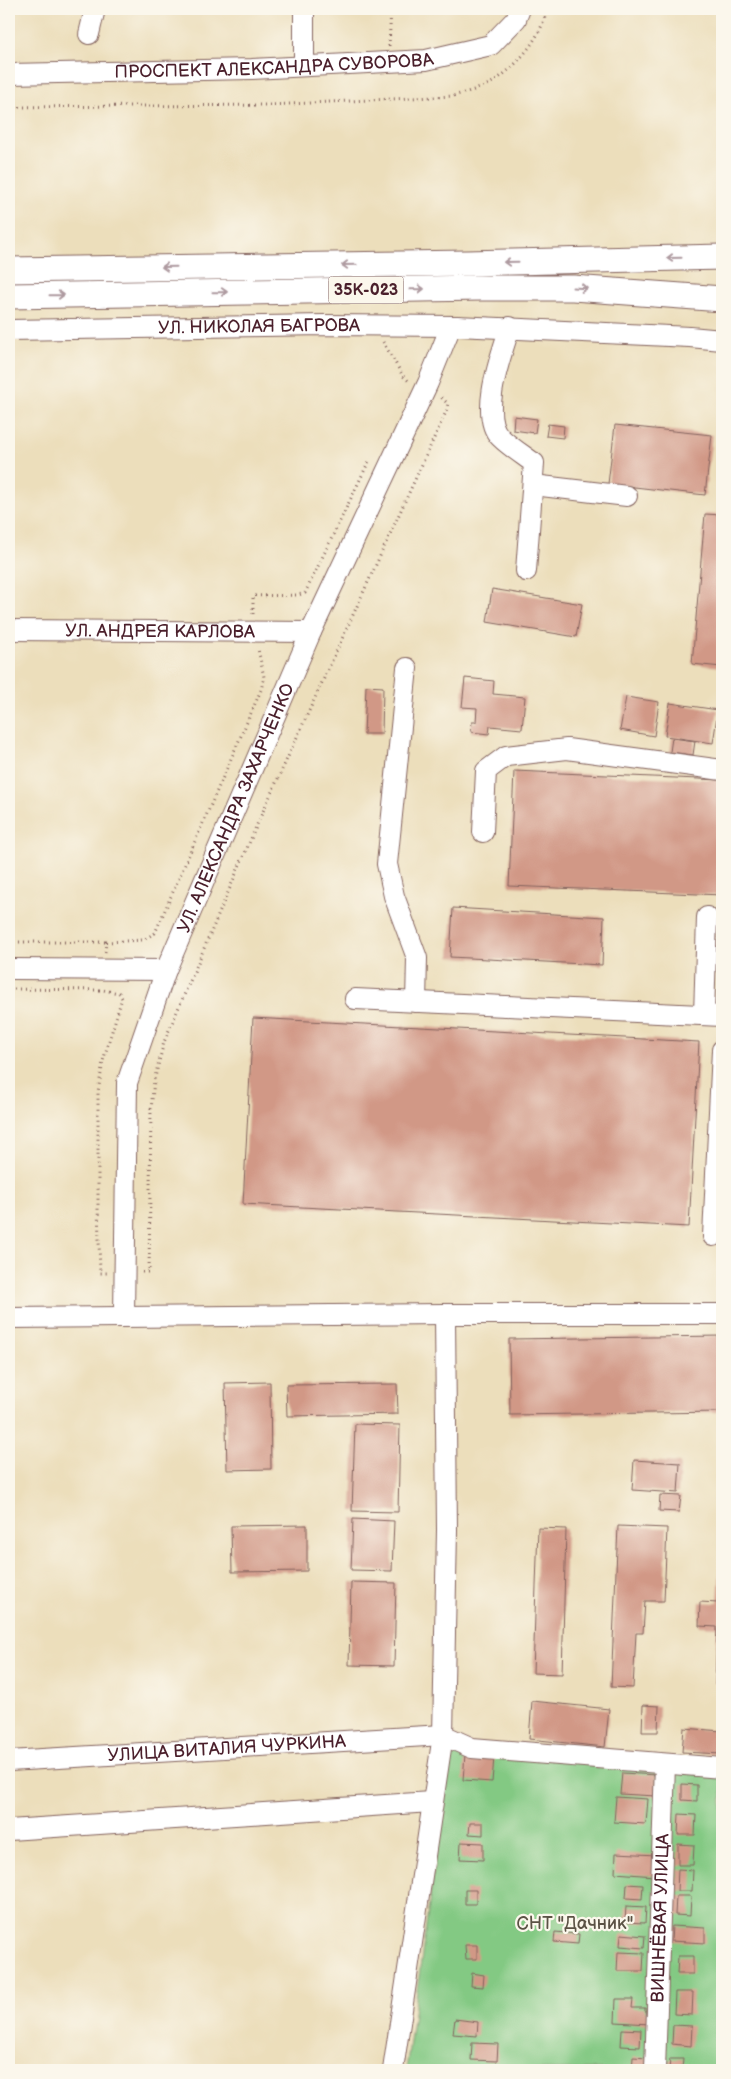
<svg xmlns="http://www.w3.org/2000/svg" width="731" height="2079" viewBox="0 0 731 2079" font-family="'Balsamiq Sans',sans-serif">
<rect width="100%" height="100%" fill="#fbf7ec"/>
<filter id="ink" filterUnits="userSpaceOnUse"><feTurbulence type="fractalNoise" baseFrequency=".02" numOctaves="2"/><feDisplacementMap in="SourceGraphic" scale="10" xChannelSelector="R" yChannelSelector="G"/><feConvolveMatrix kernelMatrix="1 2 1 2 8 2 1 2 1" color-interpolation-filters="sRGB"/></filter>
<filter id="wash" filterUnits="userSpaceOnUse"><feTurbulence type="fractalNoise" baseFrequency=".0096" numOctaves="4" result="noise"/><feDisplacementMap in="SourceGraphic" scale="20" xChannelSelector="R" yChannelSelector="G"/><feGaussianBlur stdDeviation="1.12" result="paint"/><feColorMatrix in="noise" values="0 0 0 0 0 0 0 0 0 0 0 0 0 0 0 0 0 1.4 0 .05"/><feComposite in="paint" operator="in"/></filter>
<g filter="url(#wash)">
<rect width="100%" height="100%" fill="#ecdebb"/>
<path fill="#83c983" stroke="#667457" d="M450,1752L722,1771V2070H406Z"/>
<g id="blocks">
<path fill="#d19886" d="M514,416L537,419L535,433L513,430Z
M548,424L564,426L563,438L546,436Z
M615,425L712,435L705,495L608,484Z
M705,514L722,515V667L692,664Z
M492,589L582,604L576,637L487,622Z
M465,678L494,681L493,694L525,697L522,729L490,726L489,734L471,732L472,722H476L477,708L462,707Z
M366,686L383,687L382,734H364Z
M626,697L659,702L654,736L620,730Z
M670,703L718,710L713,743L665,736Z
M672,738L695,741L693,755L670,752Z
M514,771L722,780V895L509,886Z
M453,908L604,917L602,965L450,957Z
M253,1018L699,1042L689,1227L243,1204Z
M722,1336V1412L510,1415L509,1339Z
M270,1382L271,1469L227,1470L225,1383Z
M397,1384L398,1414L287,1416L286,1385Z
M355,1424L400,1425L398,1512L352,1511Z
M634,1460L680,1463L678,1493L632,1490Z
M660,1495L681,1496L679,1512L659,1511Z
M353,1519L394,1521L392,1571L351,1570Z
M307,1525V1571L232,1572L231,1526Z
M618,1526L667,1528L664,1601H645L643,1633H636L633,1688L611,1687Z
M538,1528L566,1529L562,1674L533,1673Z
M721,1550H722V1684H715L717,1627L699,1626L700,1602L718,1603Z
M351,1582L396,1583L394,1666L349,1665Z
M532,1701L609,1709L605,1747L529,1739Z
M643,1705L659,1706L658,1732H642Z
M684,1728L722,1731V1754L682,1752Z
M465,1754L494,1757L492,1782L463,1780Z
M622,1773L657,1775L656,1796L620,1794Z
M682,1784L697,1785V1801L682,1800Z
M616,1797L648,1799L646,1824L614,1822Z
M679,1814L696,1815L695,1835H678Z
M470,1823H483V1835L469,1834Z
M461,1842L483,1843V1860L460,1859Z
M678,1844L694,1845L693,1865H678Z
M616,1853L657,1855L655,1876L615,1873Z
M678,1869L693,1870L692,1891H677Z
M627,1884L643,1885L642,1899L626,1898Z
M465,1890H476V1904H465Z
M676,1896H691L690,1916L675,1915Z
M626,1906L646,1907L645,1923L625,1922Z
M672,1926L705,1928V1943L671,1941Z
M555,1932L579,1934L578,1944L554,1942Z
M621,1934L645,1936L644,1948L620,1946Z
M465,1945H477V1959H466Z
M618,1952L644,1953L643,1971H617Z
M678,1956H693V1974H677Z
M472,1973L484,1975L483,1987L471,1986Z
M675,1992H693L692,2015L674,2014Z
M616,1999H633L632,2008H645V2011L651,2012L650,2024L615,2022Z
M455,2019L478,2022L477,2036L453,2034Z
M673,2025L692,2026L691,2046L672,2044Z
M622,2029L641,2030L640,2047L621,2046Z
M472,2043L498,2044L497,2061L471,2060Z
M633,2057L648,2058L647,2070H632Z
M670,2059H683L682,2070H669Z"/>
</g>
</g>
<g filter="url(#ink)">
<use href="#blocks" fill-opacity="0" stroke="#83625d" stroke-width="1"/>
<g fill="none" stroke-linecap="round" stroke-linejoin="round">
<defs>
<g id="minor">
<path d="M304,9V66"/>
<path d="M89,34L95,9"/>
<path id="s1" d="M9,74L252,69L426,60L491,45L516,19L520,9"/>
<path d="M510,327C502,353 478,415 500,437C510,447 523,455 534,463L526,571"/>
<path id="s2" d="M9,330L324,325L457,326L690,337L722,340"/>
<path d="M533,485L627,496"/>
<path id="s3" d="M9,630L311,632"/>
<path d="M407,668L387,864L394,896L417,958L416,1002"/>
<path d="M483,832L486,771L506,756L567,749L722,770"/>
<path d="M9,969L166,970"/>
<path d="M355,999L722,1016"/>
<path d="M704,1015L707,917"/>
<path d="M713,1236L722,1050"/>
<path id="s4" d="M124,1316L127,1083L166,970L311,632L428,383L451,326"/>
<path d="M9,1318L445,1314H722"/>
<path id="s5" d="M9,1761L443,1735L472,1748L722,1768"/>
<path d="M9,1830L431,1802"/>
<path d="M393,2070L443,1735L447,1530L445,1314"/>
<path id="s6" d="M655,2070L665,1764"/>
</g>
<path id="major" d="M9,270L468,263L722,257
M9,296L480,288H573L722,299"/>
</defs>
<use href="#minor" stroke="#83625d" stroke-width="22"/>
<use href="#major" stroke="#83625d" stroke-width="27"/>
<path stroke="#83625d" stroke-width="3" stroke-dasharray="1 4" stroke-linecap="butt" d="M389,46L391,9
M9,107L269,105L453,96C467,92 484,88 496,80C519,64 542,36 547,9
M383,342L403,376L410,382
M253,614V596L298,595L305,593L369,461
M9,942H106
M105,952L106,942L143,940L155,933L261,690L264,677L258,649
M9,989L103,990L119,993L122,998L103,1061L98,1092V1207L100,1273H108
M142,1272H149L151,1109L154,1081L164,1042L259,820L446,412L448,404L440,396"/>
<use href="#minor" stroke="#fff" stroke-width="20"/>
<use href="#major" stroke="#fff" stroke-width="25"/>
</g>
<defs><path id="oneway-shaft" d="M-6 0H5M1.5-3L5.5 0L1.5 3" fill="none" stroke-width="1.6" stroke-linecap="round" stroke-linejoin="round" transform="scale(1.25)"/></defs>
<g stroke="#ae9aa0">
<use href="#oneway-shaft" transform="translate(674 258) rotate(179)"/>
<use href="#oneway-shaft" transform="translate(511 262) rotate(179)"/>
<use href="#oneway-shaft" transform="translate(349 265) rotate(179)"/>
<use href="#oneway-shaft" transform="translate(169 267) rotate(179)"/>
<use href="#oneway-shaft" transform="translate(580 288) rotate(3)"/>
<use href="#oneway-shaft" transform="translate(417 289) rotate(-1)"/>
<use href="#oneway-shaft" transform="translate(220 292) rotate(-1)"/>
<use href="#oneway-shaft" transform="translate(57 295) rotate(-1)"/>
</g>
</g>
<g text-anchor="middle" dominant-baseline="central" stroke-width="4.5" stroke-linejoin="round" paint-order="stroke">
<rect fill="#fbf7ec" stroke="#7f6065" stroke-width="1" x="328.5" y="276.5" width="75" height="27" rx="4"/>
<g font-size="16" font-weight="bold" fill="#4a1f2b">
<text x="366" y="290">35К-023</text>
</g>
<g font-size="18" fill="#4a1f2b" stroke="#fbf7ec">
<text stroke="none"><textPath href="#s1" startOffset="265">ПРОСПЕКТ АЛЕКСАНДРА СУВОРОВА</textPath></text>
<text stroke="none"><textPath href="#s2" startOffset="250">УЛ. НИКОЛАЯ БАГРОВА</textPath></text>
<text stroke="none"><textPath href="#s3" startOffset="151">УЛ. АНДРЕЯ КАРЛОВА</textPath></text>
<text stroke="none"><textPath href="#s4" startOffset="529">УЛ. АЛЕКСАНДРА ЗАХАРЧЕНКО</textPath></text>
<text stroke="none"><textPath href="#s5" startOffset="218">УЛИЦА ВИТАЛИЯ ЧУРКИНА</textPath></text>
<text stroke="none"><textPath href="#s6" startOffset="152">ВИШНЁВАЯ УЛИЦА</textPath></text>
</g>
<g font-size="18" fill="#5b5245" stroke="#fbf7ec">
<text x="575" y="1923">СНТ "Дачник"</text>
</g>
</g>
<rect width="731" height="2079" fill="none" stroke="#fbf7ec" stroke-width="30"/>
</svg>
